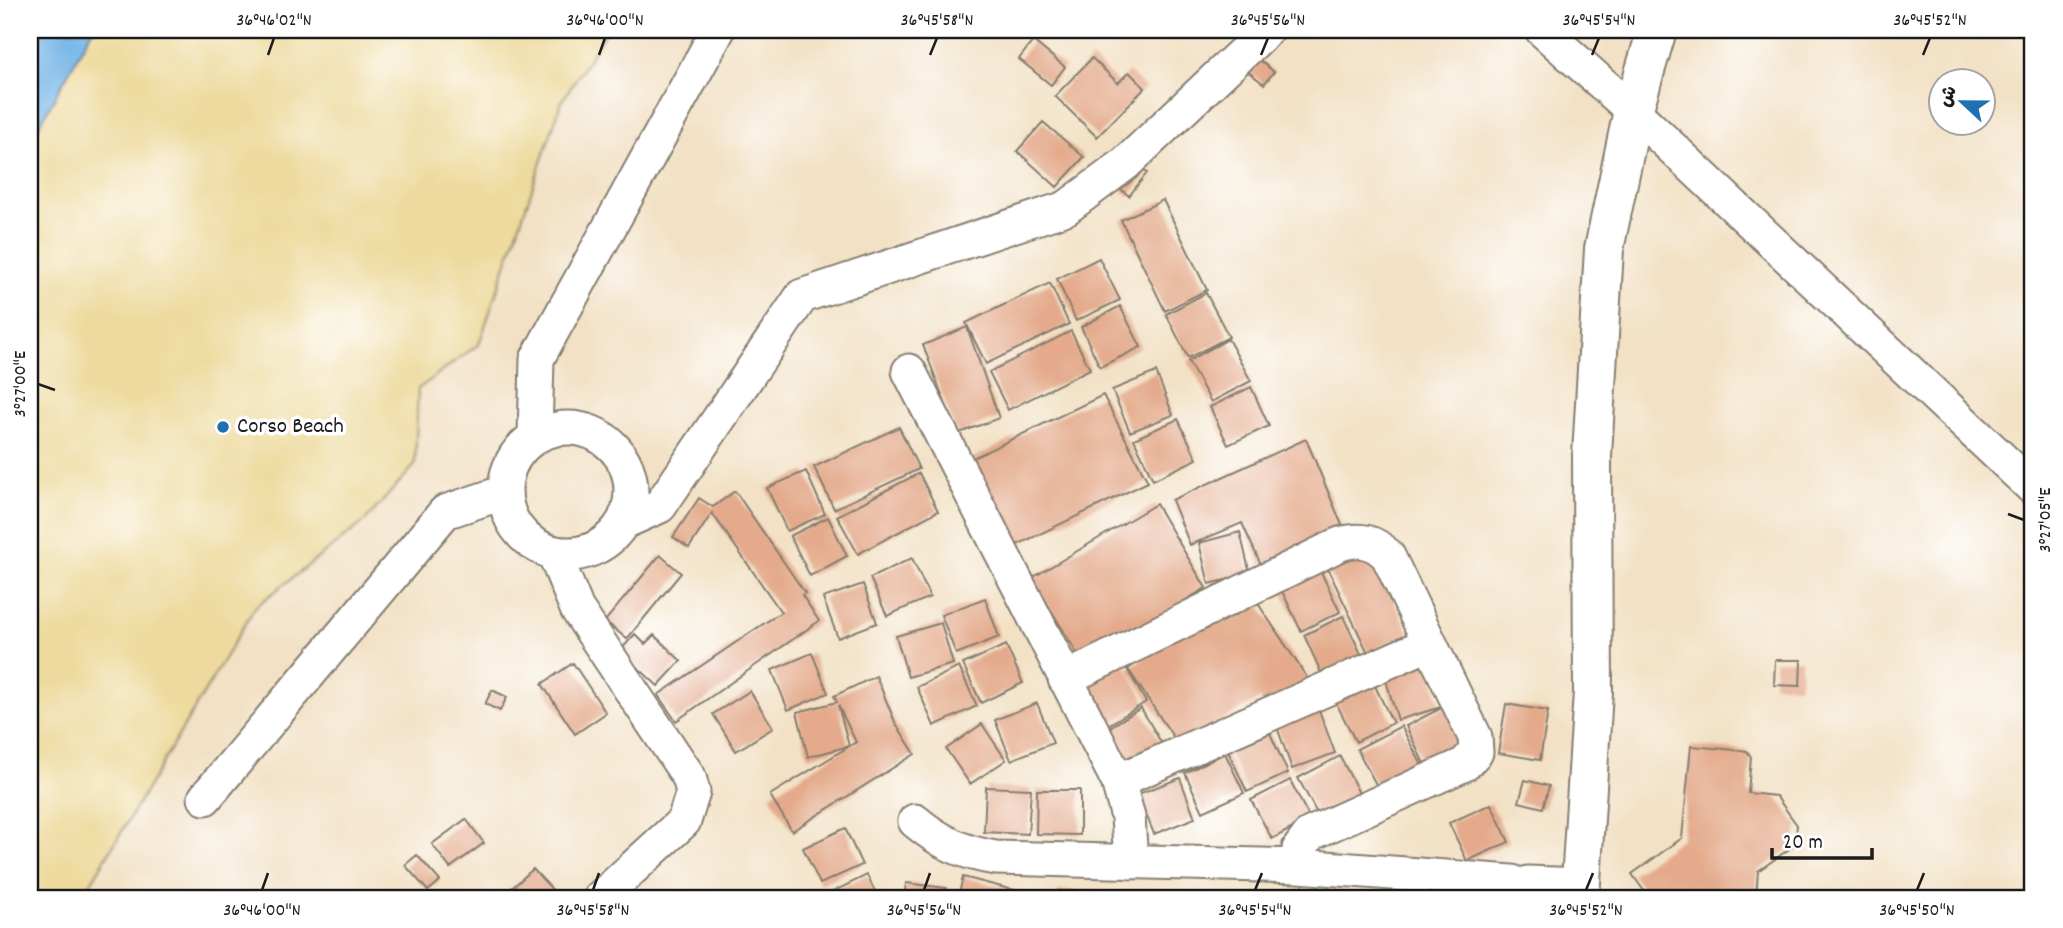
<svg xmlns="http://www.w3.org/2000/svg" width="2063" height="928" viewBox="0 0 2063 928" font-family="Dekko,'Playpen Sans Arabic',sans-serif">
<rect width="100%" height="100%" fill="#fff"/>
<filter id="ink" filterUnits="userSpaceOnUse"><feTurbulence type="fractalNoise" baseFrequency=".0143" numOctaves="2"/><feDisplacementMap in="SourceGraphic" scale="14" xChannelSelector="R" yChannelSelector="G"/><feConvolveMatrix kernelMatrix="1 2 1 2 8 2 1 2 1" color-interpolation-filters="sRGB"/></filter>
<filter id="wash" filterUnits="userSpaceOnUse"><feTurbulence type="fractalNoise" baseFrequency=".00686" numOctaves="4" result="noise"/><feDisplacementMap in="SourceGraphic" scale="28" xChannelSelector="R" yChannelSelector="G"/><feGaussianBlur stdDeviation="1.57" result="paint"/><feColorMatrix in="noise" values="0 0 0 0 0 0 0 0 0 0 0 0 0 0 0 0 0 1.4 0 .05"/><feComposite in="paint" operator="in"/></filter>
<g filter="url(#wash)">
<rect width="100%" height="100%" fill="#f2e1c5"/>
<path fill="#eeda9e" stroke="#857b5d" stroke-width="2" d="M92,30H607L562,101L479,344L418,389L415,465L364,522L255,607L82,898H30V142Z"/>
<path fill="#72b4e7" stroke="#476882" stroke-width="2" d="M30,30H92L30,142Z"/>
<g id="blocks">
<path fill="#e4aa8b" d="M1033,41L1065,67L1051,85L1019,59Z
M1251,53L1274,72L1264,84L1241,66Z
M1092,58L1118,83L1129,72L1145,88L1097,137L1055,96Z
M1043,122L1084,157L1057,187L1017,151Z
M1136,164L1147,173L1129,196L1118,187Z
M1163,200L1207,290L1165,311L1121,220Z
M1099,258L1120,300L1076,321L1057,279Z
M1050,283L1069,324L986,364L966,323Z
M1206,293L1229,337L1188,358L1166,314Z
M1120,306L1141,347L1100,367L1081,327Z
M967,327L999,418L957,434L923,345Z
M1071,331L1090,369L1008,410L989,372Z
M1228,339L1251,381L1211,402L1188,361Z
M1156,372L1173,415L1130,432L1112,390Z
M1251,387L1269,426L1228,445L1210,407Z
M1103,395L1148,482L1015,546L973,458Z
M1178,419L1197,459L1153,480L1134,439Z
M899,427L919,469L834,509L814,467Z
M1306,439L1344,530L1261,565L1242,523L1190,545L1172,500Z
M806,471L825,514L787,531L767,488Z
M919,473L938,511L858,554L837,516Z
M735,491L805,593L802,595L819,621L676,721L658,695L781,612L712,513L689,548L673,537L699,498L713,507Z
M1156,504L1206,588L1082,662L1032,578Z
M828,517L847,556L810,576L790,536Z
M1240,532L1250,574L1209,584L1199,543Z
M1368,547L1409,633L1368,653L1327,567Z
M660,555L681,573L627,639L605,621Z
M912,558L930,597L887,616L870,578Z
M1320,570L1340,612L1301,631L1281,589Z
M863,584L877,623L838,638L823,598Z
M985,598L999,637L956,654L941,615Z
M1255,599L1308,679L1265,708L1260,699L1178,744L1128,669L1211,614L1218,624Z
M1343,616L1363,658L1323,677L1304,635Z
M941,623L953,664L908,677L896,636Z
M635,634L645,644L654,635L681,661L658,686L620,651Z
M1006,645L1023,683L981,703L963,664Z
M812,653L828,693L788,710L772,670Z
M1775,660H1801L1800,686L1774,685Z
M1428,661L1441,707L1398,720L1384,674Z
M1123,662L1146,702L1105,727L1081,686Z
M573,663L606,713L575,734L542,684Z
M959,667L977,706L934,726L917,687Z
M876,676L895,722L915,754L792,831L770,795L856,742L838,705L849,746L808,757L797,712L837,702L834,696Z
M1373,682L1393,723L1356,742L1335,701Z
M492,690L507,697L500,711L485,704Z
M750,691L773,728L736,751L713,714Z
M1037,703L1053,743L1011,760L995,720Z
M1506,704L1548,711L1540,760L1498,753Z
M1447,705L1467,746L1425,766L1406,726Z
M1141,708L1165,749L1126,773L1102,732Z
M1319,710L1335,753L1292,769L1277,727Z
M982,724L1006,760L970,784L946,749Z
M1401,726L1423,767L1379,790L1357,749Z
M1270,733L1288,773L1247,792L1228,751Z
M1691,746L1747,751L1751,757L1748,793L1776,796L1797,825L1795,845L1758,871L1756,898H1649L1632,874L1682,838Z
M1225,753L1244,793L1203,812L1185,773Z
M1340,756L1361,797L1320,819L1298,778Z
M1180,778L1195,818L1154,834L1138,794Z
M1290,780L1310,819L1272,839L1251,800Z
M1525,780L1549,786L1543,808L1519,802Z
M986,787L1031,789L1028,834L984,832Z
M1037,790H1080V835L1036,834Z
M1491,804L1509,842L1467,861L1449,823Z
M466,819L484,843L450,868L432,844Z
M845,828L862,865L820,884L803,848Z
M417,855L440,881L428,891L405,865Z
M533,869L560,898H501Z
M867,875L878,898H827L826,895Z
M963,877L1040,897V898H958Z
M906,883L947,888L946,898H904Z
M1058,891H1102V898H1058Z
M1152,894L1180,896V898H1152Z"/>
</g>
</g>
<g filter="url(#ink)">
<use href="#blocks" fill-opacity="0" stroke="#877e70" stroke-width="2"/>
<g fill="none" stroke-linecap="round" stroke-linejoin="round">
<defs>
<path id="minor" d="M1542,30L1633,111L2033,488
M909,371L1118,781L1128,817L1131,862
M505 491a63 63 0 1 1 126 0a63 63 0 1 1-126 0Z
M535,437L537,359L718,30
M624,522L660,506L802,296L1066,208L1125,164L1267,30
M554,553L577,609L689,777L693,792L684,821L600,898
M1065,679L1340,544C1360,538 1374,541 1388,556L1475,737L1476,752L1465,764L1310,834L1299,849V866
M1118,781L1428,644
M205,798L445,512L505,492
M915,821C940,842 963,853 996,858L1299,866L1512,882
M1528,883L1581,885"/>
<path id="tertiary" d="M1580,898L1593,692L1592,455L1604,249L1633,111L1657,30"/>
</defs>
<use href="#minor" stroke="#877e70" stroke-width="37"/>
<use href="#tertiary" stroke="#877e70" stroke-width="42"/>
<use href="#minor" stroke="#fff" stroke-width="33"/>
<use href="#tertiary" stroke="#fff" stroke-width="38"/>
</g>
</g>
<path fill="none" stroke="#1c1c1c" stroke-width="2.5" d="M268,55L274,38M599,55L605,38M930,55L937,38M1261,55L1268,38M1592,55L1599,38M1923,55L1930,38M38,384L55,390M2008,514L2024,520M262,890L268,873M593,890L599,873M924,890L930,873M1255,890L1262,873M1586,890L1593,873M1917,890L1924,873"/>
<circle fill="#1f6fb2" stroke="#fff" stroke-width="2.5" cx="223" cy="427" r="7"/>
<g text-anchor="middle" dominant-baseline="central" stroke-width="7" stroke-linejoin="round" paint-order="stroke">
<g font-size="23" fill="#1c1c1c" stroke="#fff" text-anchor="start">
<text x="237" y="427">Corso Beach</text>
</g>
</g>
<rect width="2063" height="928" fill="none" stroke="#fff" stroke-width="77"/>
<g transform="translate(1962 102) rotate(292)"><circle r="33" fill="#ffffff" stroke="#a4a4a4" stroke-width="2"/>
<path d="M0-5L12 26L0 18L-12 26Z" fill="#1f6fb2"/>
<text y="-10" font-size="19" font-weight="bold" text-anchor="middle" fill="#1c1c1c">ش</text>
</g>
<path d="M1772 848v10h100v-10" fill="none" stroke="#1c1c1c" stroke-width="3.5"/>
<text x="1783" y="848" font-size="21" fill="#1c1c1c" stroke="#ffffff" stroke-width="5" paint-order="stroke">20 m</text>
<rect x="38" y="38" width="1986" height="852" fill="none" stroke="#1c1c1c" stroke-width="2.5"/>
<g font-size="18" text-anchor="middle" fill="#1c1c1c">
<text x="274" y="25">36°46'02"N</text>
<text x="605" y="25">36°46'00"N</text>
<text x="937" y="25">36°45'58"N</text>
<text x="1268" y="25">36°45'56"N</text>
<text x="1599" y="25">36°45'54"N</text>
<text x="1930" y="25">36°45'52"N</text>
<text transform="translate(19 384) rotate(-90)" y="6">3°27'00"E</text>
<text transform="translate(2044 520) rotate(-90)" y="6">3°27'05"E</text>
<text x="262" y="915">36°46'00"N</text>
<text x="593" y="915">36°45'58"N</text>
<text x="924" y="915">36°45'56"N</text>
<text x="1255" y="915">36°45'54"N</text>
<text x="1586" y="915">36°45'52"N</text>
<text x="1917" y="915">36°45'50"N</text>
</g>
</svg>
